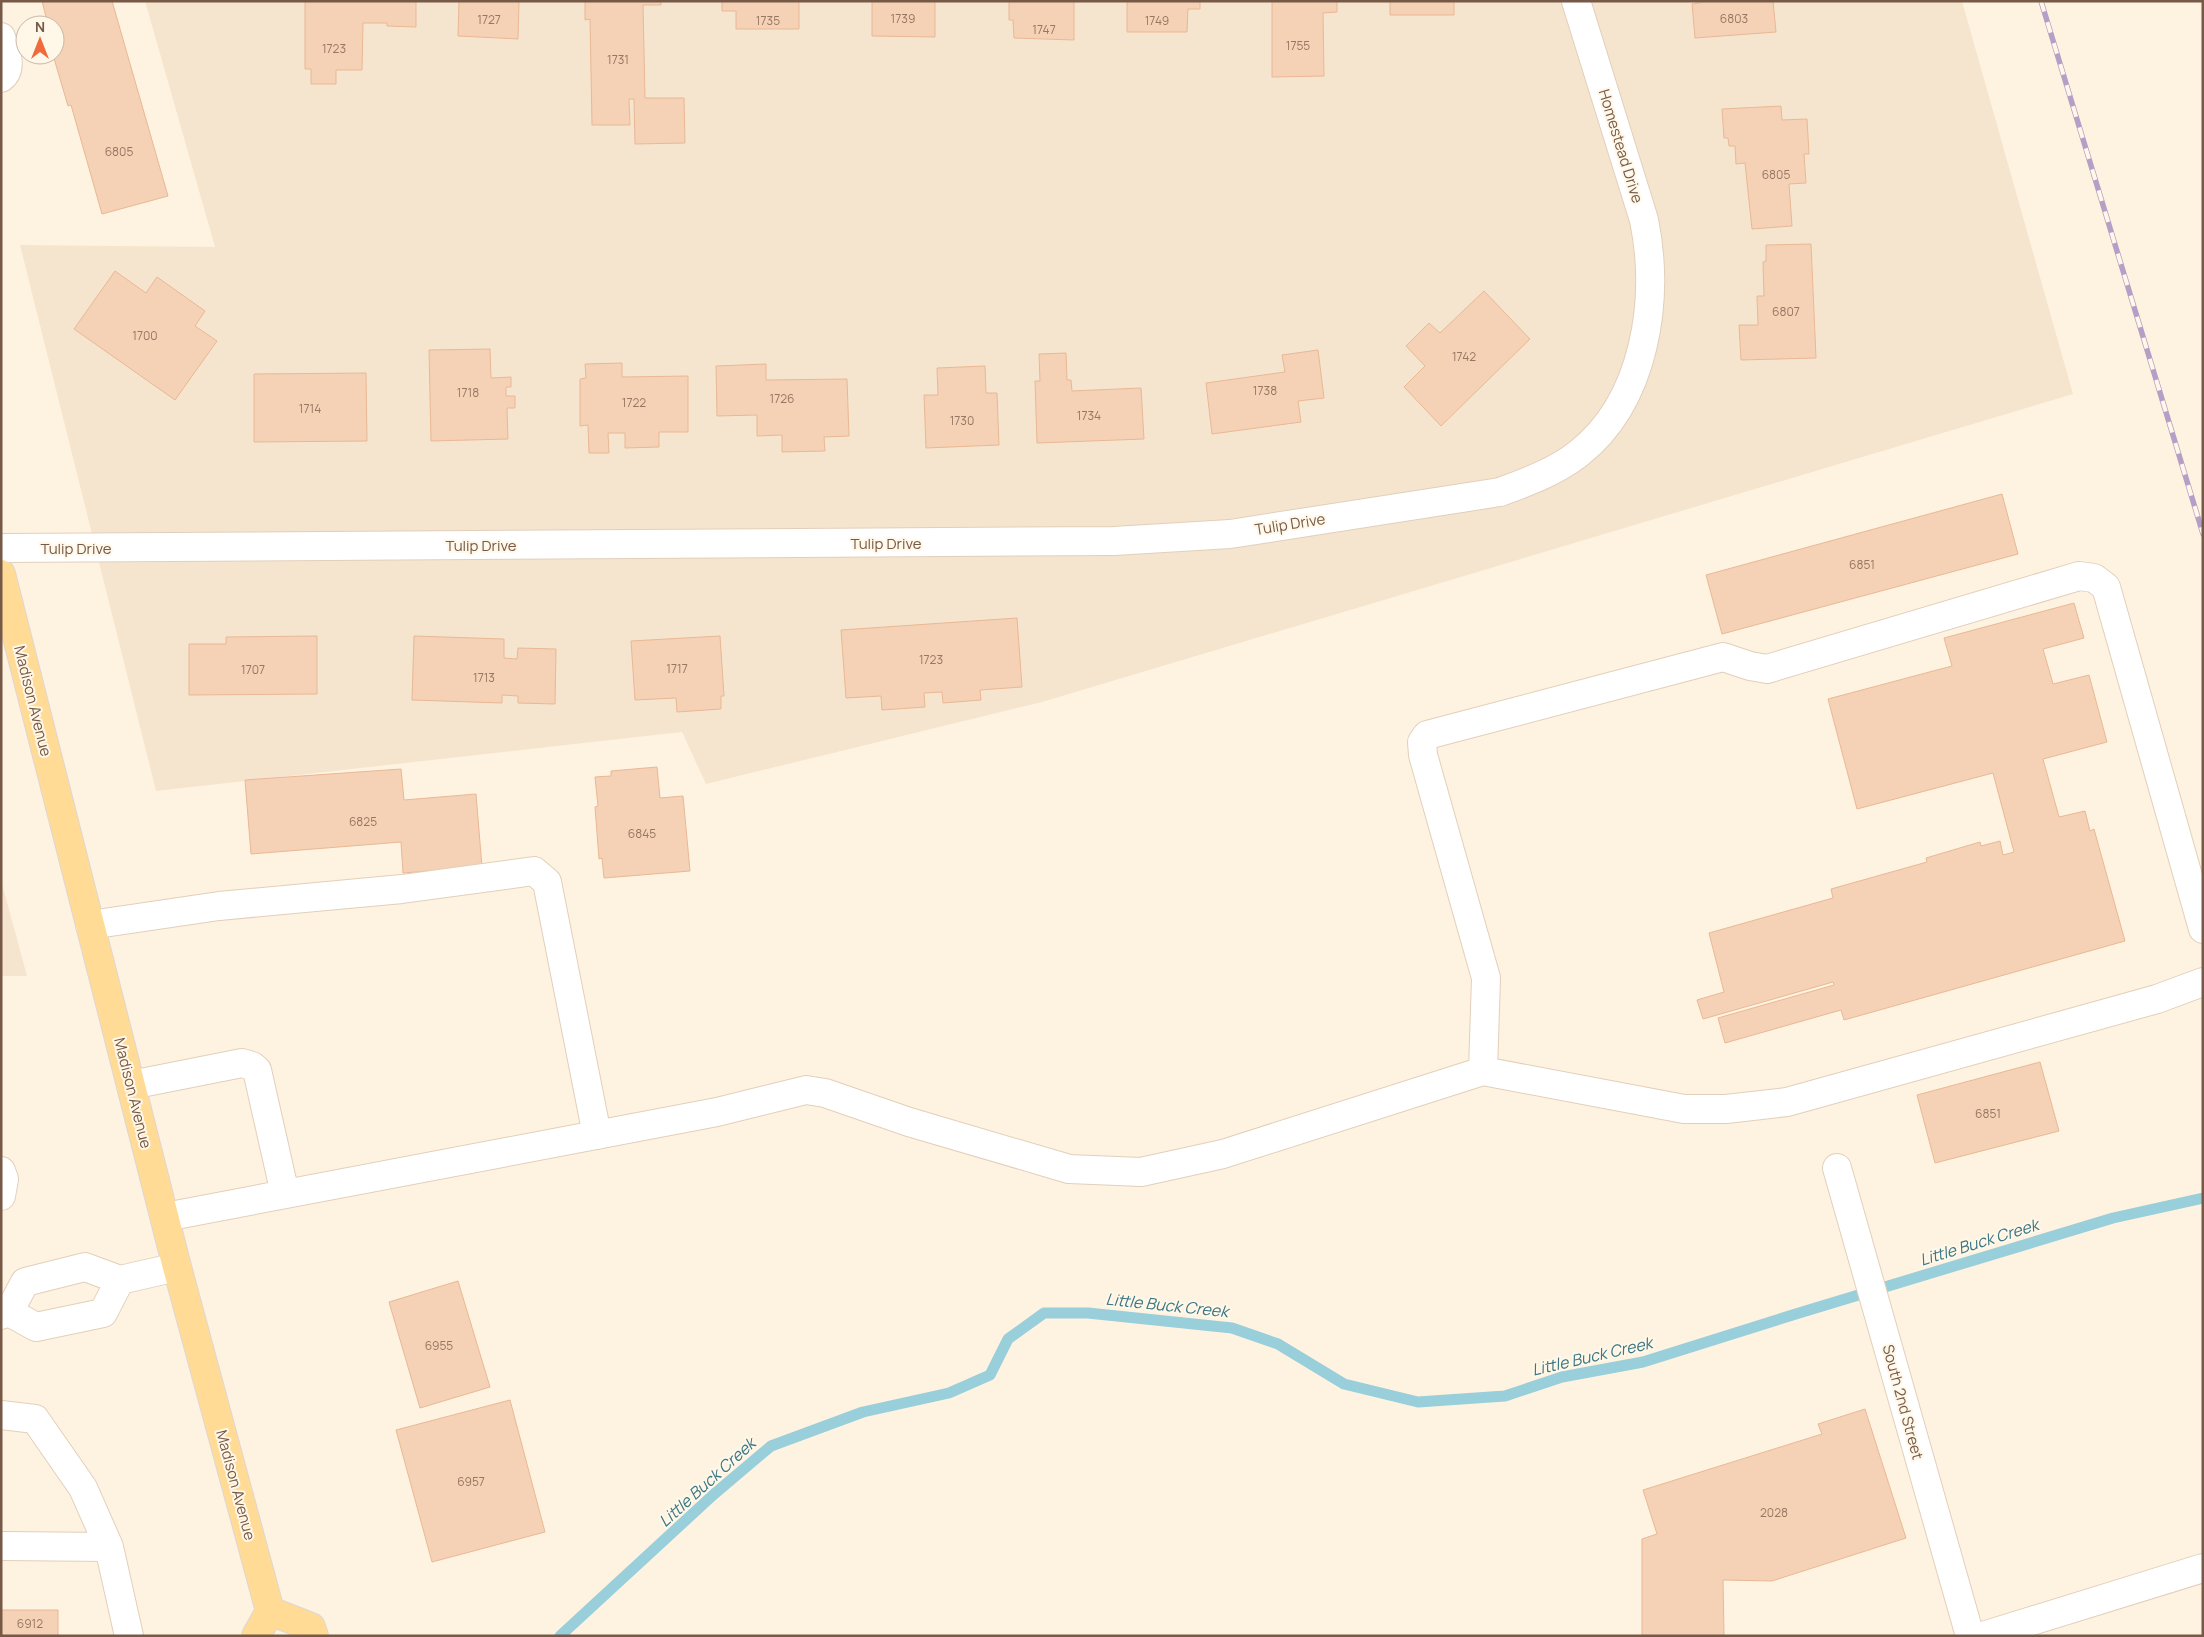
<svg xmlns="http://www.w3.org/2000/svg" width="2204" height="1637" viewBox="0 0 2204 1637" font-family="Manrope,sans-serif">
<rect width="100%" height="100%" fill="#fef3e0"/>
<path fill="#f6e5ce" d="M145,1H1962L2073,394L1042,702L706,784L682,732L156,791L20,245L215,247Z
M1,880L27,976H1Z"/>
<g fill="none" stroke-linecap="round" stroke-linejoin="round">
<path stroke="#99cedb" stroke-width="11" d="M560,1636L713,1495L771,1446L863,1412L949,1393L990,1375L1008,1339L1044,1313H1088L1232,1328L1278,1344L1344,1384L1418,1402L1505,1396L1562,1377L1643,1362L1799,1313L2113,1218L2203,1198"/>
</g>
<path fill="#f5d1b6" stroke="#e9b895" d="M42,1H112L168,196L102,214L71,105L68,106L53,55H55V25H45L43,18L46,17Z
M305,1H416V27L387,26V23H363L362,70H336V84H311V69H305Z
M459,1H519L518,39L458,36Z
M585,1H661V5H643L645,98H684L685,143L635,144L634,99H629L630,125H592L590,19L585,20Z
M722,1H799V29H736V11H722Z
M872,1H935V37L872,36Z
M1009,1H1074V40L1014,38L1013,20H1009Z
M1127,1H1200V9H1188L1187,32H1127Z
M1272,1H1337V12L1323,13L1324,76L1272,77Z
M1390,1H1454V15H1390Z
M1700,1H1773L1776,32L1695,38L1692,4L1700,3Z
M1781,106L1782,120L1807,119L1809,154H1804L1806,183L1789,184L1792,226L1752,229L1745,163L1736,164L1735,146H1729L1728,138H1724L1722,109Z
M1811,244L1816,358L1741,360L1739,325H1758L1757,296H1764L1763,262L1766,261V245Z
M115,271L146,293L157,277L205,311L195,326L217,341L175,400L74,329Z
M1484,291L1530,339L1441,426L1404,387L1425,366L1406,346L1429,323L1440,333Z
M490,349L491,378L511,377V387H506V396H515V408H507L508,439L431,441L429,350Z
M1318,350L1324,398L1298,401L1301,422L1212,434L1206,383L1285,372L1282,355Z
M1066,353L1067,380H1071L1072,391L1141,388L1144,439L1037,443L1035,381H1040L1039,354Z
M622,363V377L688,376V432H659V447L625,448V433H608L609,453H589L588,425L580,426V379L586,378L585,364Z
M766,364V380L847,379L849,436L824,437L825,451L782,452V435L757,436V415L717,416L716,366Z
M985,366L986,393H997L999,445L926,448L924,395H938L937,368Z
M366,373L367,441L254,442V374Z
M2002,494L2018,554L1722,634L1706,575Z
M2074,603L2084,638L2043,649L2053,684L2089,675L2107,742L2043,759L2059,817L2085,811L2090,831L2094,829L2125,941L1844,1020L1841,1010L1725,1043L1718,1018L1834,985L1833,982L1703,1019L1697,1000L1724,992L1709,933L1833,898L1831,889L1927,862L1926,858L1980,842L1981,846L2000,841L2003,855L2014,852L1993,773L1857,809L1828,699L1952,666L1944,638Z
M1017,618L1022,687L980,690L981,700L943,703L942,692L924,693L925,707L882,710L881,696L846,698L841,630Z
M317,636V694L189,695V644H226V637Z
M414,636L504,639V658L517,659L518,648L556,649L555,704L518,703V696L502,695V703L412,700Z
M720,636L724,696H721V709L677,712L676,698L635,700L631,641Z
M657,767L660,798L683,796L690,871L604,878L602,858L599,859L595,807L598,806L595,777L611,776V771Z
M401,769L404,800L476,794L482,867L403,873L401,842L251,854L245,780Z
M2040,1062L2059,1131L1935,1163L1917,1095Z
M458,1281L490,1387L420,1408L389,1302Z
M510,1400L545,1532L432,1562L396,1430Z
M1865,1409L1906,1538L1772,1581L1723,1580L1724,1636H1642V1539L1657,1534L1643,1490L1822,1434L1818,1424Z
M1,1610H58V1636H1Z"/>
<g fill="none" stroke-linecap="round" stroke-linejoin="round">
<defs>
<path id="minor" d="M1,37C5,50 14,68 1,78
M1,548L1114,541L1230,534L1500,492C1527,482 1555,472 1578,454C1646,401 1660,299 1644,220L1576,1
M90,925L219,906L402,889L534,871L547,882L597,1135
M1483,1071L1486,978L1423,755L1422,742L1427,735L1723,657L1750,666L1767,669L2079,576L2094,578L2106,587L2203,929
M131,1085L242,1063L252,1066L257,1070L285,1194
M1837,1168L1970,1636
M1,1171L4,1179L1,1196
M165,1217L717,1112L806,1090L825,1093L909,1122L1069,1169L1141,1172L1223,1154L1483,1071L1684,1109H1726L1787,1102L2157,999L2203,982
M9,1312L36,1327L103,1313L120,1280
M1,1315L9,1312L25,1282L85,1267L120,1280L177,1267
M1,1415L35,1419L83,1488L109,1547L129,1636
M1,1546L109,1547
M1983,1636L2203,1568"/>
<path id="major" d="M1,574L177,1267L270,1611L256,1636
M270,1611L311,1627L314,1636"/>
</defs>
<use href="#minor" stroke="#e2cfbb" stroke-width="30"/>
<use href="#major" stroke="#ded7d3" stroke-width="30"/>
<use href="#minor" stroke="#fff" stroke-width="28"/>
<use href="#major" stroke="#ffdb96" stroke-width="28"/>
<defs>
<path id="rail" d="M2041,1L2203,534"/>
</defs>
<use href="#rail" stroke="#b69fc7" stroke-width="5.5"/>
<use href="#rail" stroke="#fff7e8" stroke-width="4" stroke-dasharray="11" stroke-linecap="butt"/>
</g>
<g text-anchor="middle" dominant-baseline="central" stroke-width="4" stroke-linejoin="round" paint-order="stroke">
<g font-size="12" fill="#967762">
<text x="903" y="18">1739</text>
<text x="1734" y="18">6803</text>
<text x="489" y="19">1727</text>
<text x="768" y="20">1735</text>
<text x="1157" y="20">1749</text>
<text x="1044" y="29">1747</text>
<text x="1298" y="45">1755</text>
<text x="334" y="48">1723</text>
<text x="618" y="59">1731</text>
<text x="119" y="151">6805</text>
<text x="1776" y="174">6805</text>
<text x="1786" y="311">6807</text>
<text x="145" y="335">1700</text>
<text x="1464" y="356">1742</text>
<text x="1265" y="390">1738</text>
<text x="468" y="392">1718</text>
<text x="782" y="398">1726</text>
<text x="634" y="402">1722</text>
<text x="310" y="408">1714</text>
<text x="1089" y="415">1734</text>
<text x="962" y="420">1730</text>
<text x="1862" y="564">6851</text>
<text x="931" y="659">1723</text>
<text x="677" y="668">1717</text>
<text x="253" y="669">1707</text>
<text x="484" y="677">1713</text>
<text x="363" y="821">6825</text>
<text x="642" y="833">6845</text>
<text x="1988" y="1113">6851</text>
<text x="439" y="1345">6955</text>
<text x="471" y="1481">6957</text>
<text x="1774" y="1512">2028</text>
<text x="30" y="1623">6912</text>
</g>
<g font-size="15" fill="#765946" stroke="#fff7e8">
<text transform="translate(1621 146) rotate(73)">Homestead Drive</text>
<text transform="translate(1290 524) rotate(-9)">Tulip Drive</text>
<text x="886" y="543">Tulip Drive</text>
<text x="481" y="545">Tulip Drive</text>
<text x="76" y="548">Tulip Drive</text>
<text transform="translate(33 701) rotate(76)">Madison Avenue</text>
<text transform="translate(133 1093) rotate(76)">Madison Avenue</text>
<text transform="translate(1903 1402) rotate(75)">South 2nd Street</text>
<text transform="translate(236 1485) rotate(75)">Madison Avenue</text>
</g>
<g font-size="16" font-style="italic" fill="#3b7684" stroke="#fff7e8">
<text transform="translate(1979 1242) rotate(-17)">Little Buck Creek</text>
<text transform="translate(1167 1305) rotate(6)">Little Buck Creek</text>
<text transform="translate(1592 1356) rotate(-13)">Little Buck Creek</text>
<text transform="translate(707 1482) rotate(-42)">Little Buck Creek</text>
</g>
</g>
<rect width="2204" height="1637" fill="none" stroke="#765946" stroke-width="5"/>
<g transform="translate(40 40)"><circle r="24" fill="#fff7e8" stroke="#c8b8a7"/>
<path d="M0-4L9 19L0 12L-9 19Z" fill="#f06a3c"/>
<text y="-8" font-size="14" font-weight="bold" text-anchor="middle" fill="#765946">N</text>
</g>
</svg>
